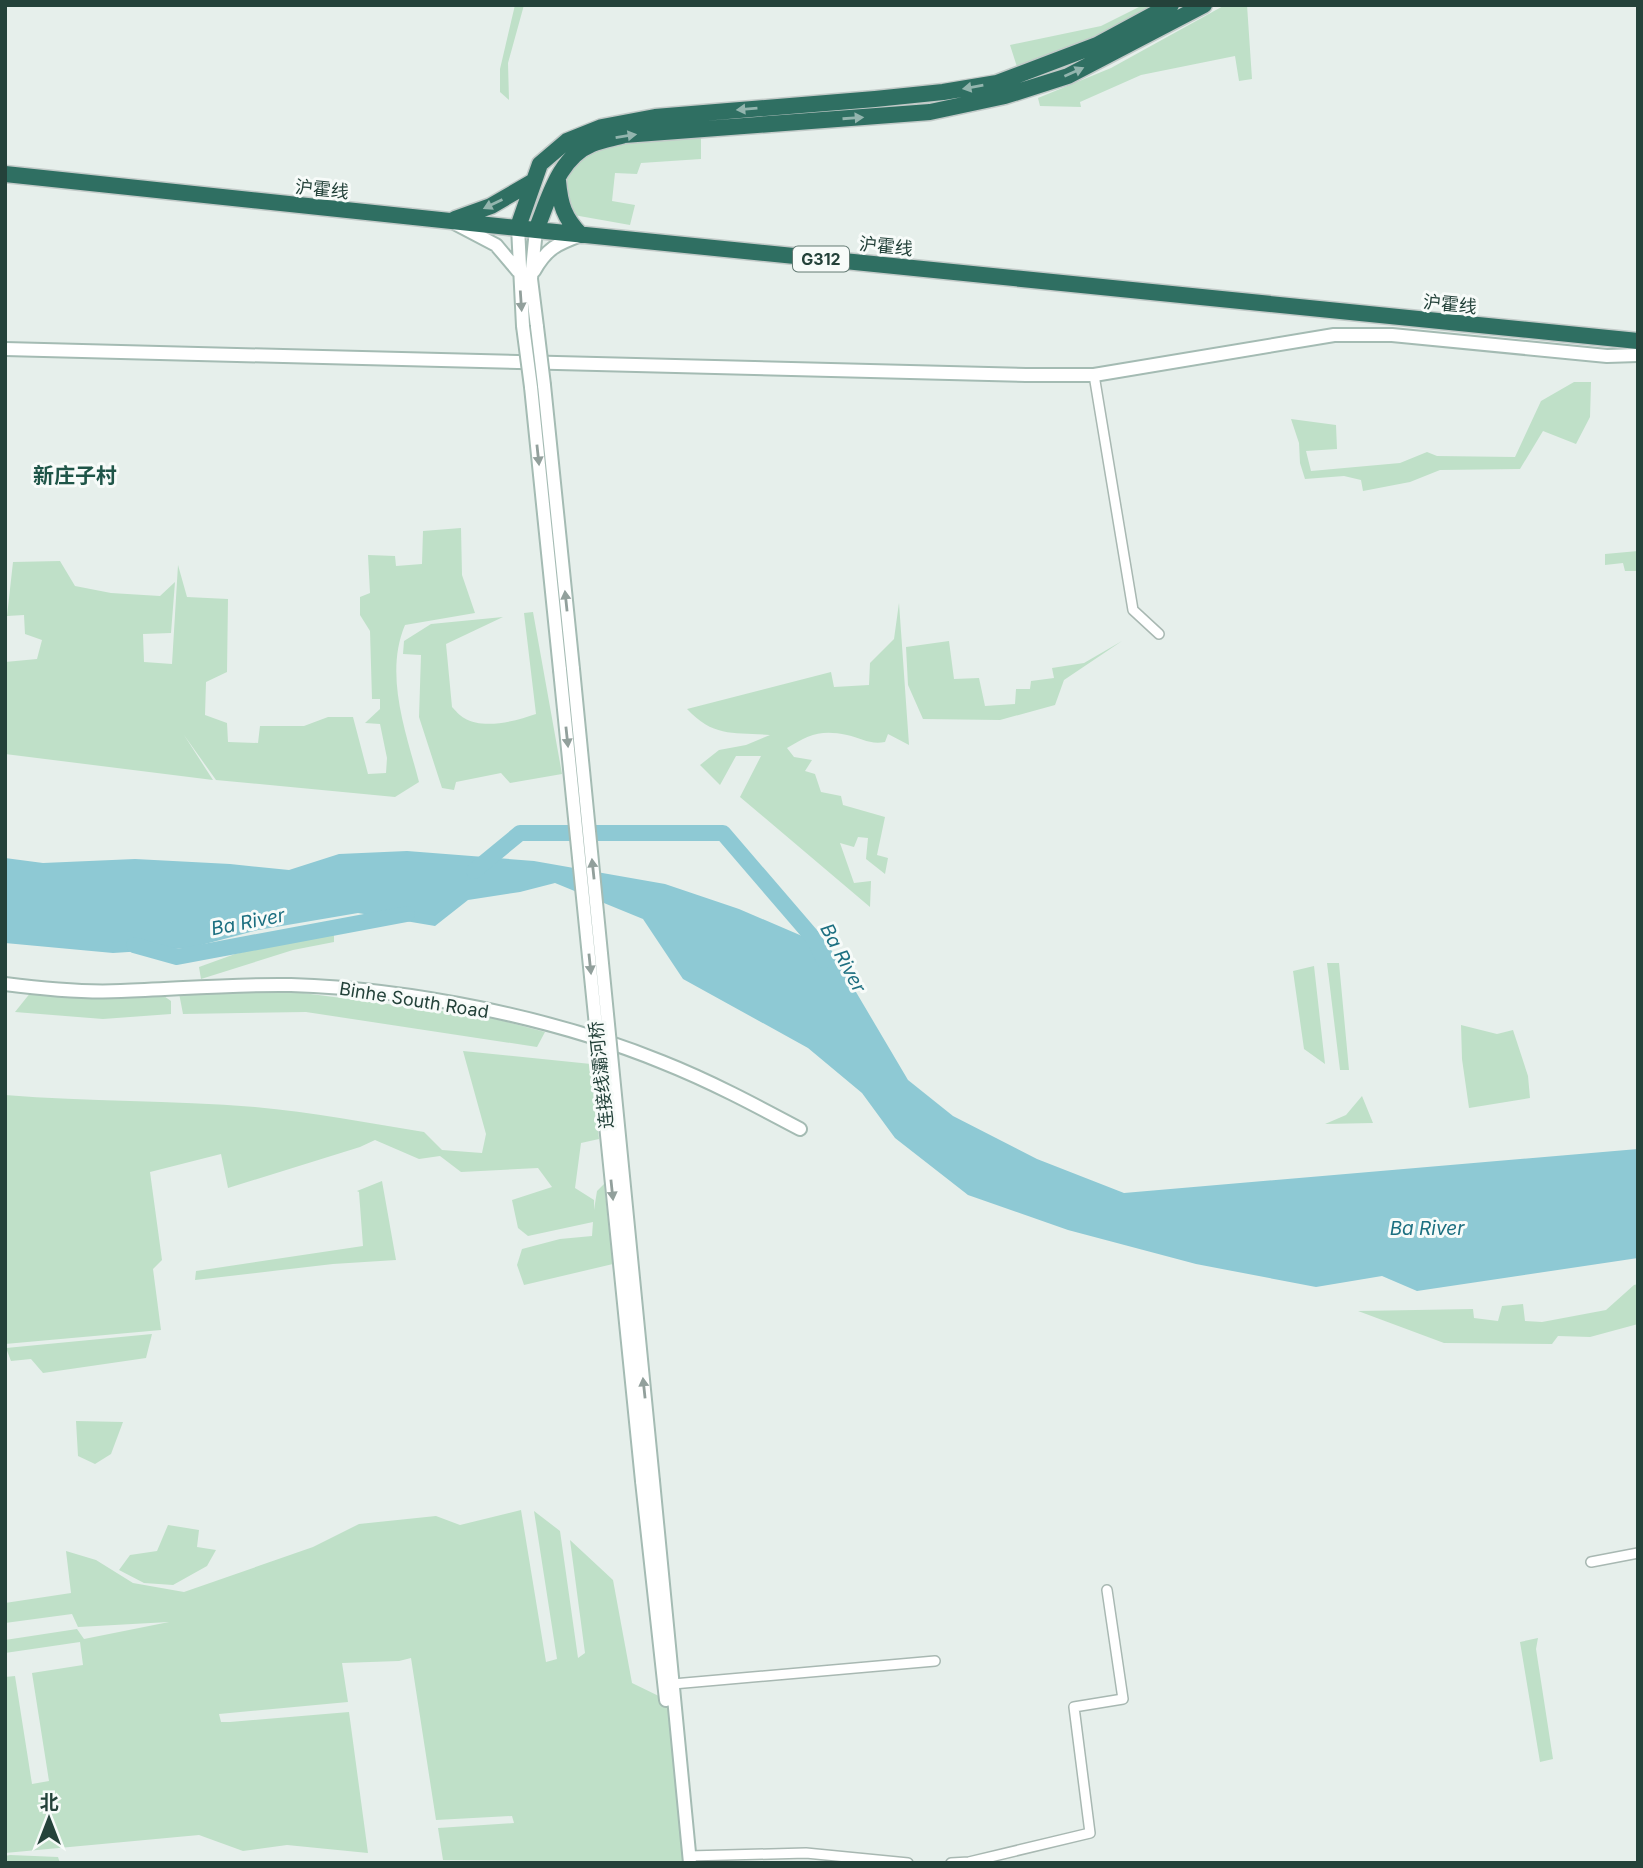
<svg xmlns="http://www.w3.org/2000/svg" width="1643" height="1868" viewBox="0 0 1643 1868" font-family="Inter,'Noto Sans SC',sans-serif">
<rect width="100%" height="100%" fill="#e6efeb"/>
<path fill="#bfe0c8" d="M515,5H524L508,63L509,100L500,92V69Z
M1143,5H1159L1144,14L1018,70L1010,45L1101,26Z
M1225,5H1247L1252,79L1239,81L1235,56L1141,75L1080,102L1081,107L1040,106L1038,98L1111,68Z
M701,136V159L641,163L637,174L615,173L612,201L635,205L630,225L568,214L561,189L567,169L601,146Z
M1574,382H1591L1590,417L1576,444L1543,431L1520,469L1440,470L1410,482L1363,491L1361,480L1344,476L1305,479L1300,463L1299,443L1291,419L1336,425L1337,449L1306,451L1311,471L1400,463L1427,452L1437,456L1515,457L1541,401Z
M461,528L462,575L475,613L405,625C384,675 406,732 419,782L395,797L216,780L184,735L213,780L5,754V662L37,659L42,640L25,634L24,615L7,616L13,562L60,561L75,586L111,593L160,596L175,582L171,633L143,634L144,662L172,664L178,565L187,597L228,599L227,672L206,682L205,715L227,723L228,742L258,743L260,726H304L328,717H353L368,774L386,773L387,758L380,724L365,723L380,709V699H372L370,631L360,615V597L370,593L368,555L395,556L396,566L422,564L423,531Z
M1638,551V571H1625L1623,563L1605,565V554Z
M899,603L909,745L888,734L885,742C870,745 861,738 847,735C821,729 808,735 787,748L794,757L812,760L805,771L815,774L821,792L841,796L843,805L885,817L877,855L888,858L885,874L866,859L868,838L858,837L854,847L840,843L854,883L871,881L870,907L740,797L761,756H736L720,785L700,765L719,750L746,745L770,735C734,732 714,738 687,709L831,672L834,687L869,685L870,663L894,639Z
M533,612L562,774L510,783L501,773L456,782L454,790L442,788L419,717L421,655L403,654L404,641L431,624L503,617L446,644L452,707C455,710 460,716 464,718C484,730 516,721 536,714L524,613Z
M949,641L954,679L979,678L985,706L1015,704L1016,689H1030L1031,681L1054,678L1052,668L1084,663L1122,641L1064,680L1055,705L1000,720L923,719L908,685L906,647Z
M334,930V942L293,950L201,979L199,967L235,954Z
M1327,963H1339L1349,1070H1340Z
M1314,966L1325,1064L1304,1049L1293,971Z
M31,992L161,994L171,1001V1014L103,1019L15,1012Z
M179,993H303L488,1017L545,1032L537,1047L306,1012L183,1014Z
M1461,1025L1497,1034L1513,1030L1528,1076L1530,1098L1469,1108L1462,1059Z
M463,1051L591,1064L599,1139L581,1143L575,1188L594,1200V1210L597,1191L604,1184L613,1264L524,1285L517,1265L522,1249L560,1239L592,1236L593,1222L528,1236L518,1228L512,1200L552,1187L538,1168L461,1172L440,1156L419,1159L375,1140L360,1147L228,1188L221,1154L150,1172L162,1260L153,1269L161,1330L5,1344V1095C88,1102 172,1100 255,1107C312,1112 368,1123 424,1132L442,1150L482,1153L486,1134Z
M1362,1096L1373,1123L1325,1124L1346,1115Z
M382,1181L396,1260L333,1264L195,1280L196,1271L363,1246L359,1192L357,1191Z
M1638,1284V1324L1590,1337L1558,1336L1552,1344L1444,1343L1358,1311L1473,1309L1474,1318L1498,1321L1502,1306L1523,1304L1525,1321L1542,1322L1606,1310L1634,1285Z
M152,1334L146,1358L43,1373L31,1359L11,1361L6,1348Z
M76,1421L123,1422L111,1454L95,1464L78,1456Z
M521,1510L546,1662L557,1659L534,1511L560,1531L578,1658L585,1653L570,1540L613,1580L632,1683L667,1700L685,1863L443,1860L438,1828L514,1823L512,1816L436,1820L411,1658L399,1661L342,1663L348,1702L219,1714L221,1722H230L349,1712L368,1853L287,1845L243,1851L199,1835L5,1853V1677L15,1676L32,1784L49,1781L32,1673L83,1665L80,1642L5,1653V1640L77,1629L84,1639L169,1622L78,1627L72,1614L5,1623V1603L71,1593L66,1551L96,1560L133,1583L184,1592L313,1547L359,1524L436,1516L460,1525Z
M168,1525L199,1530L197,1547L216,1550L207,1566L173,1585L144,1583L119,1570L130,1555L157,1551Z
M1538,1638L1536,1649L1553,1759L1540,1762L1520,1642Z
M10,1855L58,1857L60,1863H5V1856Z"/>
<path fill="#8ec9d4" d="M407,851L534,861L665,884L739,909L830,948L908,1080L953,1116L1037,1159L1124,1193L1638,1149V1258L1417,1291L1382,1276L1316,1287L1196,1264L1068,1230L968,1195L895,1138L862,1093L808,1048L683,979L643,919L555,883L520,892L468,900L435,926L358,913L258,930L190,948L113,953L5,943V858L43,863L135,859L230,864L289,870L339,854Z"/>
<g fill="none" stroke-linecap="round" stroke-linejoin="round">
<path stroke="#8ec9d4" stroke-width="16" d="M474,871L520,833H723L815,940L824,960
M134,945L177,957L407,914"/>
<defs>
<path id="street" d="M1094,375L1133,610L1159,634
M1591,1562L1638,1553
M673,1684L935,1661
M689,1856L806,1853L908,1863
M951,1863L969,1862L1090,1833L1074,1707L1123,1699L1107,1590"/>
<path id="secondary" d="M456,224L496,245L518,271
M518,227L523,326
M536,230L531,279L537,327
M534,271C547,248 557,244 581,235
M5,349L1026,375H1094L1334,335H1392L1607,356L1638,355
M544,385L573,669
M531,387L560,670
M5,984C44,989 83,993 121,991C178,989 234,984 291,985C410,989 552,1017 662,1062C710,1081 755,1105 800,1129
M642,1481L666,1700
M653,1481L690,1863"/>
<path id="highway" d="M5,174L536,230L1638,341
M558,181C560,204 564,218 581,235
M455,219L491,206L534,181
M518,227L540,164L567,141L602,127L655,117L875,99L943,92L997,83L1097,45L1171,5
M536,230C549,199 558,158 592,144C602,140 614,138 624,135L930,112L1005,96L1068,76L1204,5"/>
</defs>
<use href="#street" stroke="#a8b8b2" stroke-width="12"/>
<use href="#secondary" stroke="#a4bbb3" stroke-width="16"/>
<use href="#highway" stroke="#c2cac8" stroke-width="19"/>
<use href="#street" stroke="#fff" stroke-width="9"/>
<use href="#secondary" stroke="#fff" stroke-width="12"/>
<use href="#highway" stroke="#2f6f62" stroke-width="16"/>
<defs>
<path id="secondary-bridge" d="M523,326L531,387
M537,327L544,385
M573,669L653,1481
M560,670L642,1481"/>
</defs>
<use href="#secondary-bridge" stroke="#a4bbb3" stroke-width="16" stroke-linecap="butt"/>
<use href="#secondary-bridge" stroke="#fff" stroke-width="12"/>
</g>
<defs><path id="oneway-solid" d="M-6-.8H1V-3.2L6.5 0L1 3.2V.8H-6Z" transform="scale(1.75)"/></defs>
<g fill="#93b5ae">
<use href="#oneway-solid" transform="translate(1074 72) rotate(-24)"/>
<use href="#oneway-solid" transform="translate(973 87) rotate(170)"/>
<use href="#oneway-solid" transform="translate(747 109) rotate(175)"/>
<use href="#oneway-solid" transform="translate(853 118) rotate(-4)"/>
<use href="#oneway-solid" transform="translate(626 136) rotate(-9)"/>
<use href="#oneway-solid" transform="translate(493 204) rotate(154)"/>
</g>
<g fill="#92a09c">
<use href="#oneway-solid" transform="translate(521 301) rotate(86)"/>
<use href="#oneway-solid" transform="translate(538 455) rotate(84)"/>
<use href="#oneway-solid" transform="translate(566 601) rotate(-96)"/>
<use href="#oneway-solid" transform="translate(567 737) rotate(84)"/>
<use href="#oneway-solid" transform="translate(593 869) rotate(-96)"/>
<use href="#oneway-solid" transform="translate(590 964) rotate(84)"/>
<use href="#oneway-solid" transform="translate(612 1190) rotate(84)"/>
<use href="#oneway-solid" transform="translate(644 1388) rotate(-96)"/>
</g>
<g text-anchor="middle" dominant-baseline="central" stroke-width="6" stroke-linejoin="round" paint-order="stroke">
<rect fill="#f7fbf9" stroke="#637a73" stroke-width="2" x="793" y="246.5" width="56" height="25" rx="5"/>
<g font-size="16" font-weight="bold" fill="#24423a">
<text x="821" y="259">G312</text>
</g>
<g font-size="18" fill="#24423a" stroke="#f7fbf9">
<text transform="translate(322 189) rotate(6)">沪霍线</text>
<text transform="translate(886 246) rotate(6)">沪霍线</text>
<text transform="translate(1450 304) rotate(6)">沪霍线</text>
<text transform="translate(414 1000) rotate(9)">Binhe South Road</text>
<text transform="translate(601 1075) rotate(-96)">连接线灞河桥</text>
</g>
<g font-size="19" font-style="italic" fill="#1c6f80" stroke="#f7fbf9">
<text transform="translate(248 922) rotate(-11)">Ba River</text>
<text transform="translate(843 958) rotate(62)">Ba River</text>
<text x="1427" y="1228">Ba River</text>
</g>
<g font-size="21" font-weight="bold" fill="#1f5548" stroke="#f7fbf9">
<text x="75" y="475">新庄子村</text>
</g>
</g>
<rect width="1643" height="1868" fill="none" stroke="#24423a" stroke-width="14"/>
<g transform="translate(49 1819)" stroke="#f7fbf9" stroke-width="5" paint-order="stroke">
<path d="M0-5L12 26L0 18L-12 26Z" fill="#24423a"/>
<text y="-10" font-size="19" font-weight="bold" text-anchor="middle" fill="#24423a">北</text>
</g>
</svg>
